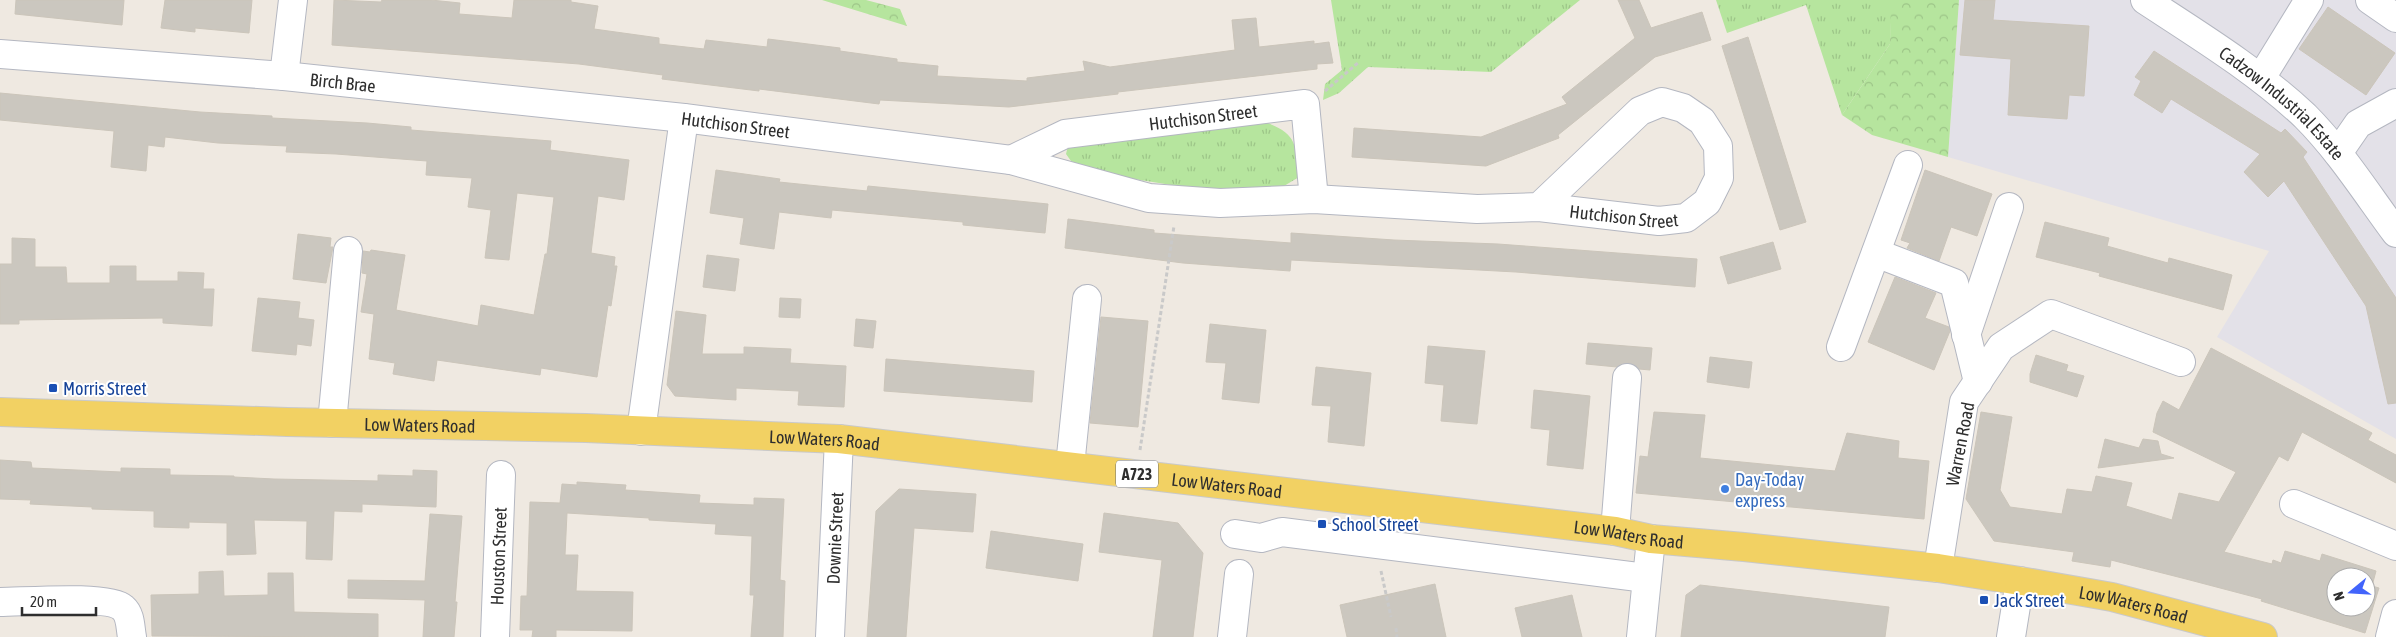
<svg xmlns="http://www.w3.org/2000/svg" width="2396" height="637" viewBox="0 0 2396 637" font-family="'Asap Condensed',sans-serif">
<defs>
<pattern id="grass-tufts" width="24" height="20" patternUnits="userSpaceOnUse" patternTransform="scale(1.25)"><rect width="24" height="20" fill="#b6e59e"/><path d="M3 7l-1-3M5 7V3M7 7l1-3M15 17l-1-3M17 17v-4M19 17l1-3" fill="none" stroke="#9dc588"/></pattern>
<pattern id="forest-crowns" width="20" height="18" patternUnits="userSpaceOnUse" patternTransform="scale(1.25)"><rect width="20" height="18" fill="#b6e59e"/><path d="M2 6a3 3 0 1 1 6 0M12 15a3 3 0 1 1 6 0" fill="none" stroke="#9dc588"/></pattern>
</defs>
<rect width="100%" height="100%" fill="#efe9e1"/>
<path fill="#e3e1e8" d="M1959,0H2396V439L2217,337L2269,251L1948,157Z"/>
<path fill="url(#grass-tufts)" d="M1331,0H1580L1491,72L1368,67L1339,93L1323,100L1325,84L1342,70Z
M1716,0H1892L1890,44L1842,115L1806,5L1727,33Z
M1259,120C1296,132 1296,141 1299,177L1284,186L1215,192L1134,179L1080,166L1071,161L1066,154L1068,146Z"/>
<path fill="url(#forest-crowns)" d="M822,0H866L900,9L907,26Z
M1891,0H1959L1948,157L1872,135L1842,115L1890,44Z"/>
<path fill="#cbc7bf" stroke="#cbc5ba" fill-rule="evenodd" d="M16,0H124L122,25L15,14Z
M165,0H252L249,33L195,28V32L161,28Z
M334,0L381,2L382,0H431L460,3L459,14L512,18L514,0H571V2L598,6L594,29L659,38V44L704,49L706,40L767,47L768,39L840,48V51L897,59V62L938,66L937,76L1027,81V78L1085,71L1083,61L1110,67L1235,50L1232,20L1256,18L1259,47L1314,41V44L1329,42L1333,63L1317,64V69L1118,92V94L1009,107L880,100L879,104L759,89V91L702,84L662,79L663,75L579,64L332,45Z
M1618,0H1639L1651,28L1702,12L1711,40L1655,57L1558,135L1559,138L1486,166L1352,157L1354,128L1481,137L1567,104L1562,97L1635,38Z
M1965,0H1995L1993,20L2089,26L2084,96L2069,95L2067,119L2008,115L2011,59L1960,55Z
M2328,7L2395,53L2366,95L2299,49Z
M1748,37L1806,222L1780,230L1722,46Z
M2154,51L2281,133L2285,129L2307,152L2303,157L2396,298V403L2388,404L2366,306L2284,181L2268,197L2244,172L2260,154L2171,99L2162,113L2134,95L2141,81L2135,77Z
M0,93L200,112L272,116V118L367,123L411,127V130L551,141L550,150L629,160L624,200L598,196L591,253L615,257L614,266H617L611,306L608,305L597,377L541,368L540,375L437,360L434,381L393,374L395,363L369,359L374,314L361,312L367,274L362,273L363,251L370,252L371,250L405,255L396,310L478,326L481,305L534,315L545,254H547L554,197L517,193L509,260L485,258L491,210L468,207L472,178L426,175L427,161L336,154L286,152L287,146L218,143L165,137L164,147L148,145L146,171L111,167L114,131L0,120Z
M716,170L780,179L779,182L867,191L868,186L1048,204L1045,233L963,225V222L832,210L831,218L779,212L774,249L740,244L744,218L710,213Z
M1925,170L1992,194L1977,236L1951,227L1939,261L1907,248L1910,243L1901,240Z
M1068,219L1154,230V233L1291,243V233L1394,240L1498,244L1697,259L1695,287L1516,272L1291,260L1290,271L1183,263L1065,248Z
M2045,222L2109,238L2107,246L2168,263L2169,258L2232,275L2223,310L2099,276L2100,273L2036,257Z
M298,234L331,238L330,247H333L326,283L293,279Z
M12,238L35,239V267H66L67,283H110V266H136V281H178V272L204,273L203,289H214L212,326L163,323V318L19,320V324H0V264H12Z
M1773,242L1781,269L1728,284L1720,257Z
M707,255L739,259L735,291L703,287Z
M1895,277L1936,293L1925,318L1949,327L1950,331L1934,370L1868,342Z
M258,298L300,302L298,318L314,320L311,346L297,344L296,355L252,351Z
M780,298L801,299L800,318L779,317Z
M676,311L706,315L702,354H744V347L791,349L790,363L846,366L844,407L798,405L799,391L736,388V400L675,396L667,385Z
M1101,317L1148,321L1138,427L1090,423Z
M856,319L876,321L873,348L854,346Z
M1210,324L1266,330L1259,403L1222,399L1226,363L1206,362Z
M1588,343L1652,348L1650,370L1639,369L1629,363L1617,367L1586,364Z
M1428,346L1485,351L1477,424L1441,421L1444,385L1425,383Z
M2211,348L2372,433L2368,440L2396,455V483L2302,432L2288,461L2279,456L2224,552L2272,564L2273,560L2281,563L2285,551L2320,561L2322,554L2376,571L2372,586L2379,588L2365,633L2261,601L2262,599L2186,579L2111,560L2110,567L2072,561L2074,552L1994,541L1966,499L1981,412L2012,417L2000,490L2010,507L2062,514L2067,489L2092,492L2096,476L2132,483L2126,506L2172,520L2179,493L2219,502L2236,472L2153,432L2157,413L2163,401L2179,410ZM2336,577H2366V607H2336Z
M2036,355L2068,365L2066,371L2084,376L2077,397L2030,382V374Z
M1710,357L1752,362L1749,388L1707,382Z
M886,359L1034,371L1032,402L884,391Z
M1316,367L1371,373L1364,446L1328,442L1331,406L1312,405Z
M1534,390L1590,396L1583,469L1547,465L1550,430L1531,428Z
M1654,412L1705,415L1700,458L1835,471L1847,433L1899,441L1898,458L1929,461L1924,519L1636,493L1640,456L1648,457Z
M2105,439L2139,448L2143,439L2158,441L2161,454L2174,458L2098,468Z
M0,460L31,462L32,468L121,472V468L170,469V475L234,476V477L274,479L378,481V475L413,476V470L437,471L436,507L362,504V512L334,511L332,560L306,559L307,521L254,520L256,554L227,555V523L189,522V528L154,527V511L92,509V507L30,504L31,500L0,499Z
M577,482L626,485L625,490L700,495L699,503L754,505V498L784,499L780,580L785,581L783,637H751L754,595H750L752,536L715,534L716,524L649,520V518L567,513L565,555H578L576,591L633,592L632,631L556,630V637H532L533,630H520L521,596H527L530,502L560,503L562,484L577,485Z
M899,489L976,494L973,532L914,528L906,637H867L876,511Z
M1104,513L1178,523L1203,553L1193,637H1153L1162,560L1099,552Z
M430,514L462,516L455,602H457L454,637H423L425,600L348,598V580L425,581Z
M991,531L1083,544L1078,581L986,568Z
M223,571L224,596L268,595V573H293L294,612L378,614V637L152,636L151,595L199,594V572Z
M1435,584L1446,637H1347L1340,605Z
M1700,585L1889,607L1885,637H1681L1686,595Z
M1572,595L1582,637H1522L1515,608Z"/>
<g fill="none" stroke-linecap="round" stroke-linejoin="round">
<defs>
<g id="minor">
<path id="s1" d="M2145,0C2200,36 2257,71 2305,116C2340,151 2367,194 2396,233"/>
<path d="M2370,0L2396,18"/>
<path id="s2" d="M0,54L284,76L684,118L1011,160L1149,198L1220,203L1314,199L1477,209L1539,207L1659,221L1686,218L1707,202L1719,178L1718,146L1702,121L1683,108L1662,102L1640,111L1539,207"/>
<path d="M284,76L293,0"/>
<path d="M2261,78L2309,0"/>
<path d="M2338,153L2358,124L2396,103"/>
<path id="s3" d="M1011,160L1065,134L1305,104L1314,199"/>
<path d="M1876,253L1954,283L1978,382"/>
<path d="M1966,335L2009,207"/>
<path d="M1841,347L1908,165"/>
<path d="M332,423L348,251"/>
<path d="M641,431L684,118"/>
<path d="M1070,466L1087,299"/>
<path d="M2294,504L2396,546"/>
<path d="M1615,531L1627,378"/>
<path d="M1235,534L1261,538L1282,532L1646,578"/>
<path d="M1938,568L1964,402L2001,347L2051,314L2181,362"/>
<path d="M0,602C23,602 109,595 123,608C131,615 130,627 132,637"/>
<path id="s4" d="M495,637L501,475"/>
<path id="s5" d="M830,637L839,439"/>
<path d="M1232,637L1239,574"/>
<path d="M1641,637L1651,539"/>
<path d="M2011,637L2020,581"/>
<path d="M2390,637L2396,614"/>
</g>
<g id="major">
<path id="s6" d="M0,412L287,422L586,428L839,439L1615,531L1651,539L1744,547L1938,568L2020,581L2112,597L2263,637"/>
</g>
</defs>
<use href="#minor" stroke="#b4b7c1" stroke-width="30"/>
<use href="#major" stroke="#c9c9c9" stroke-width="30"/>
<path stroke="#c9c9c9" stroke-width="3" stroke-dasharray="4 2.5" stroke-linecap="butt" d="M1325,91L1359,62
M1140,450L1174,226
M1381,571L1391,617
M1396,628L1397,637"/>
<use href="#minor" stroke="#fff" stroke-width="28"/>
<use href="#major" stroke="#f2d163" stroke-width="28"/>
</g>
<g fill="#1a4fb4" stroke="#fff" stroke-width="2">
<rect x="48" y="383" width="10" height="10" rx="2.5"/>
<rect x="1317" y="519" width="10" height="10" rx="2.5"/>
<rect x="1979" y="595" width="10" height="10" rx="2.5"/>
</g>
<circle fill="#3f7fe0" stroke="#fff" stroke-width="2" cx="1725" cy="489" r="5"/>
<g text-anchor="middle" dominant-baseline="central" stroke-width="4" stroke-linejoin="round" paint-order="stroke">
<rect fill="#fff" stroke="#6d6d6d" stroke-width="1" x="1116" y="460.5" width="42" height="27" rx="4"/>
<g font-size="16" font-weight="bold" fill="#2e2e2e">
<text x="1137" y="474">A723</text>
</g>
<g font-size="18" fill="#2e2e2e" stroke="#fff">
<text stroke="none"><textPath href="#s2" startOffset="344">Birch Brae</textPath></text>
<text stroke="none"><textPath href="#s1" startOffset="172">Cadzow Industrial Estate</textPath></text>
<text stroke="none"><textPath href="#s3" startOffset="199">Hutchison Street</textPath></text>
<text stroke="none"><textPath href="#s2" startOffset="739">Hutchison Street</textPath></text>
<text stroke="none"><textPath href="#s2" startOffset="1636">Hutchison Street</textPath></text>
<text stroke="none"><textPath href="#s6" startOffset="420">Low Waters Road</textPath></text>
<text stroke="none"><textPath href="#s6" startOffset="825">Low Waters Road</textPath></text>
<text transform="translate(1960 444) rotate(-79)">Warren Road</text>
<text stroke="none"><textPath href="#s6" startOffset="1230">Low Waters Road</textPath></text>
<text stroke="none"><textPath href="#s6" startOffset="1635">Low Waters Road</textPath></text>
<text stroke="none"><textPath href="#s5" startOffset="99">Downie Street</textPath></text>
<text stroke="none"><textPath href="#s4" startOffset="81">Houston Street</textPath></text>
<text stroke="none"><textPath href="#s6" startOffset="2145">Low Waters Road</textPath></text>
</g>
<g font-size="18" fill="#164399" stroke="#fff" text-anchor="start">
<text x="63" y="388">Morris Street</text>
<text x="1332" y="524">School Street</text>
<text x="1994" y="600">Jack Street</text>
</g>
<g font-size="18" fill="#366cbe" stroke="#fff" text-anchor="start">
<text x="1735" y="479">Day-Today<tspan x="1735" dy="21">express</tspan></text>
</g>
</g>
<g transform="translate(2351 592) rotate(252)"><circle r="24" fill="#ffffff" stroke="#ababab"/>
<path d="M0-4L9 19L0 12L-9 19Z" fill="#4264fb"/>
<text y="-8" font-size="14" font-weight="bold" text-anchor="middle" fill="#2e2e2e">N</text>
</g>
<path d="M22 607v8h74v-8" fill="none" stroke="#2e2e2e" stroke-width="2.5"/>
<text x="30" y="607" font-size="15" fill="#2e2e2e" stroke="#ffffff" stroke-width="4" paint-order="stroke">20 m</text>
</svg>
